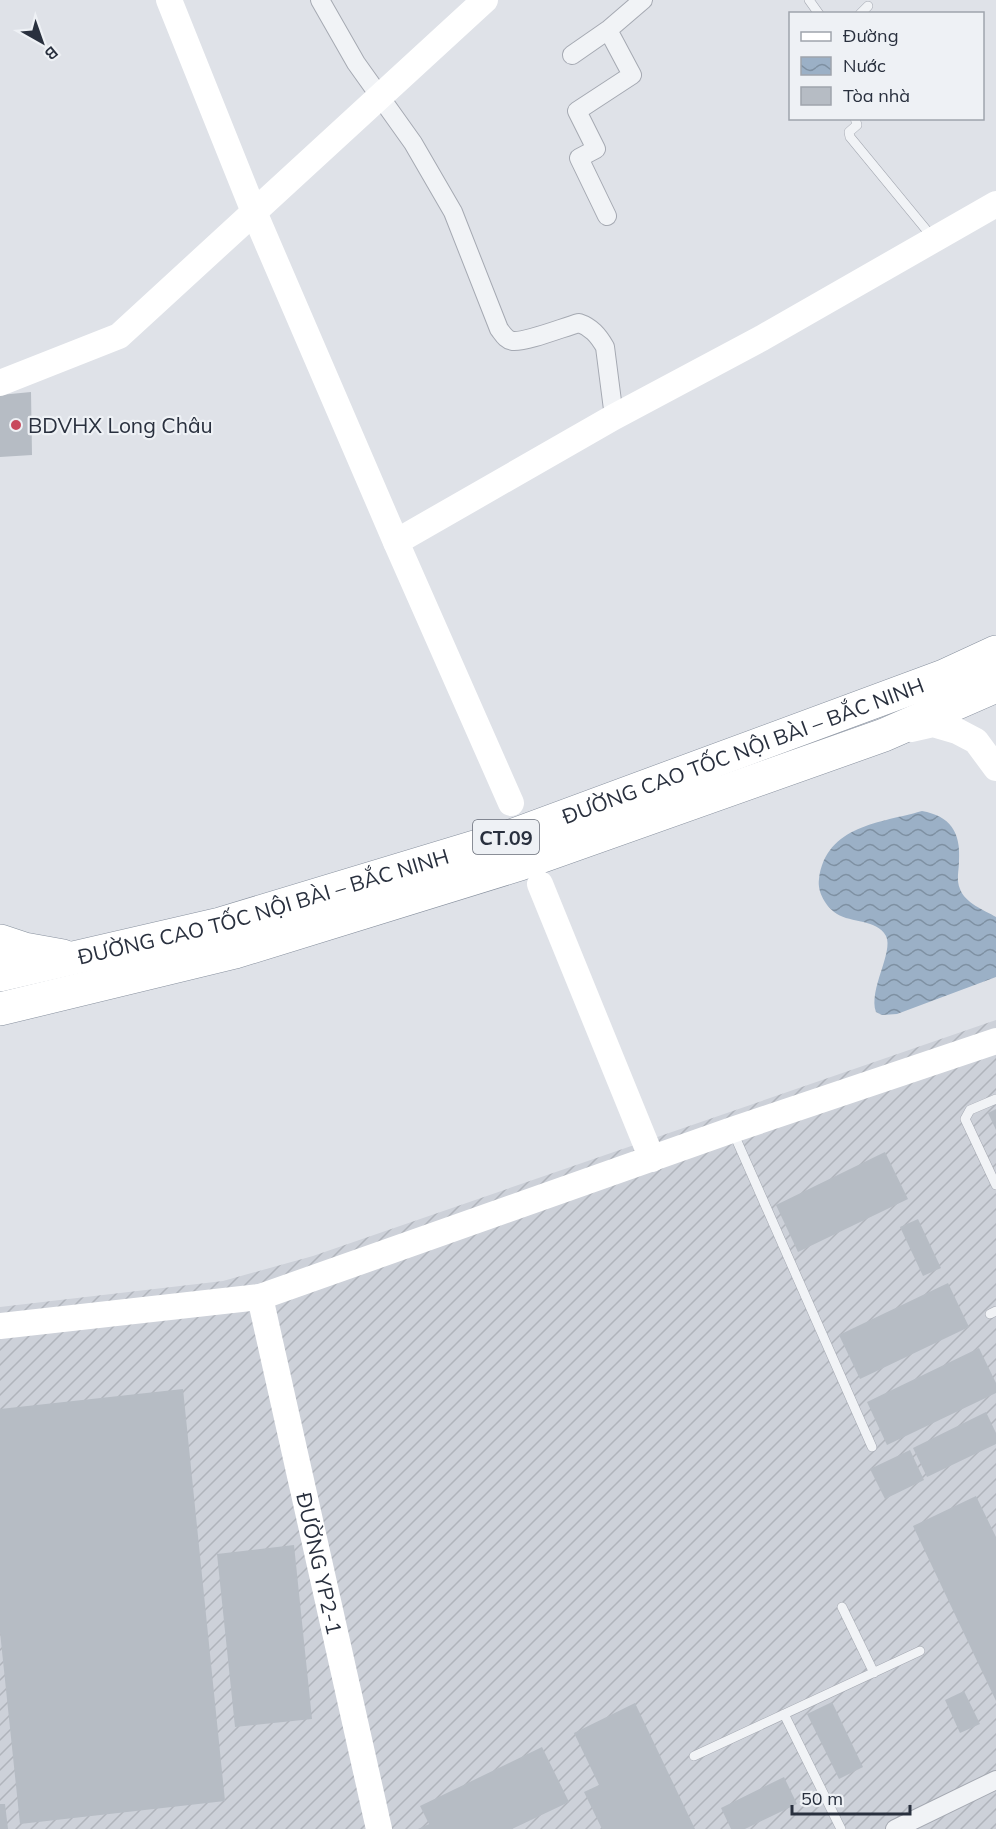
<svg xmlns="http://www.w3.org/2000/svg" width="996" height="1829" viewBox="0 0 996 1829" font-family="Mulish,sans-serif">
<defs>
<pattern id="industrial-furrows" width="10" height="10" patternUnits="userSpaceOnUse" patternTransform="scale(1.5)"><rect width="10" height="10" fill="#cdd1d9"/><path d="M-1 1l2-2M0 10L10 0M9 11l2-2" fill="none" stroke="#b0b4bb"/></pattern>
<pattern id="water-waves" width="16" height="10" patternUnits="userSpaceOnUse" patternTransform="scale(1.5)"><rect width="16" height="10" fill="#9bb0c6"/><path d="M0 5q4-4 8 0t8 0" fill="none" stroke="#7e90a2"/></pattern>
</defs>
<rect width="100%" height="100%" fill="#dfe2e8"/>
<path fill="url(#industrial-furrows)" d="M996,1020V1829H0V1307L223,1281L313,1256Z"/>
<path fill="url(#water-waves)" d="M922,811C950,816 961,832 959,861C959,870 956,880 960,889C965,903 984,910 996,917V977L897,1014L882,1015L876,1012C868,990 894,952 886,936C877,919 851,923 837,914C826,907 817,892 819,879C826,825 881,823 922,811Z"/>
<path fill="#b6bcc4" d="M31,392L32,455L0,457V395Z
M996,1109V1130L988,1113Z
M885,1152L908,1199L798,1252L776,1205Z
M918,1219L941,1268L923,1276L900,1227Z
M948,1283L969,1327L860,1379L839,1335Z
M979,1348L996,1383V1393L887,1445L867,1402Z
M183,1389L225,1801L20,1824L0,1632V1409Z
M986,1412L996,1433V1444L927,1477L913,1448Z
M910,1450L924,1480L885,1499L870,1469Z
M976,1496L996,1537V1701L913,1526Z
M294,1545L312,1719L235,1727L217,1554Z
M964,1691L980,1724L960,1733L945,1700Z
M832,1702L863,1767L839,1779L807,1714Z
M635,1703L695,1829H602L584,1792L599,1785L574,1733Z
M542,1747L569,1802L512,1829H418L429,1824L420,1806Z
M784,1777L797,1804L745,1829H731L721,1808Z
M0,1804H5L8,1829H0Z"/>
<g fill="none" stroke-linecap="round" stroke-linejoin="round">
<defs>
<path id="lane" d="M809,0L819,14
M860,14L868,6
M855,118L857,125L849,132L850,137L933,238
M996,1099L970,1110L965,1119L996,1185
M733,1132L872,1447
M990,1314L996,1311
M842,1607L874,1673
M784,1714L841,1829
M694,1756L920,1651"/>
<path id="street" d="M320,0L356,63L413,143L453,212L499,329C503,334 506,340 513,341C527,342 564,327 579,323C591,327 598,335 605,347L614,417
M572,55L608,30
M607,216L579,158L596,149L577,111L632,75L608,30L643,0
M895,1829L996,1780"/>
<g id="highway">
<path d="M0,941L24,949L63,956"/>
<path id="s2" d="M0,975L220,924L511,836L944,676L996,652"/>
<path d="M0,1009L235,952L520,864L884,735L996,686"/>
</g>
</defs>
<use href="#lane" stroke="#a5a9b2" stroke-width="10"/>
<use href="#street" stroke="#a5a9b2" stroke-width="20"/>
<use href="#highway" stroke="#87909e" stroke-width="34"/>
<use href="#lane" stroke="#f1f3f6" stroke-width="9"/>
<use href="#street" stroke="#f1f3f6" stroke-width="18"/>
<g stroke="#fff" stroke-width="26">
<path d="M169,0L254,212L396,542L511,803"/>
<path d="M0,383L119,336L485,0"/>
<path d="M396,542L614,417L762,338L996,204"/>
<path d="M911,729L933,724L957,731L976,741L996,768"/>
<path d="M540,884L652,1159"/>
<path id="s1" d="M260,1297L379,1829"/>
<path d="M0,1326L260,1297L732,1130L996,1041"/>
</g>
<use href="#highway" stroke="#fff" stroke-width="33"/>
</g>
<circle fill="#c8495c" stroke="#eef1f5" stroke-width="2" cx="16" cy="425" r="6"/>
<g text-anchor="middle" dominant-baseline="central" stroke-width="4.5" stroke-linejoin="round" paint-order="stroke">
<rect fill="#eef1f5" stroke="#646a75" stroke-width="1.5" x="473" y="820" width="66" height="34" rx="4.5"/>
<g font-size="20" font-weight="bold" fill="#29303e">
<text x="506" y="837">CT.09</text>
</g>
<g font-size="21" fill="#29303e" stroke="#eef1f5" text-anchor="start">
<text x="28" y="425">BDVHX Long Châu</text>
</g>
<g font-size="21" fill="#29303e" stroke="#eef1f5">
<text stroke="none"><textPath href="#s2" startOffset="777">ĐƯỜNG CAO TỐC NỘI BÀI – BẮC NINH</textPath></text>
<text stroke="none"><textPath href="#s2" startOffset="272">ĐƯỜNG CAO TỐC NỘI BÀI – BẮC NINH</textPath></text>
<text stroke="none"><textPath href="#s1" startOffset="273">ĐƯỜNG YP2-1</textPath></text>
</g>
</g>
<rect x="789" y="12" width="195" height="108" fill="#eef1f5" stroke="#9fa4ac" stroke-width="1.5"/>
<rect x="801" y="32" width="30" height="9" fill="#ffffff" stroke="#9fa4ac" stroke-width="1.5"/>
<text x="843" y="42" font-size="18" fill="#29303e">Đường</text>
<rect x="801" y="57" width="30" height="18" fill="url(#water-waves)" stroke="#9fa4ac" stroke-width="1.5"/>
<text x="843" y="72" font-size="18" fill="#29303e">Nước</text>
<rect x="801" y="87" width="30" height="18" fill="#b6bcc4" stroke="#9fa4ac" stroke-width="1.5"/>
<text x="843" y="102" font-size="18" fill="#29303e">Tòa nhà</text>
<g transform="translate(42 42) rotate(140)" stroke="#eef1f5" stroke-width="4.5" paint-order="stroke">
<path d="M0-4.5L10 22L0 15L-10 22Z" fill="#29303e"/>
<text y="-9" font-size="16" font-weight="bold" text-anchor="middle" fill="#29303e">B</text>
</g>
<path d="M792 1805v9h118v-9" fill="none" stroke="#29303e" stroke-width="3"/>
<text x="801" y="1805" font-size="18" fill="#29303e" stroke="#eef1f5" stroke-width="4.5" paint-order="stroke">50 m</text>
</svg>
